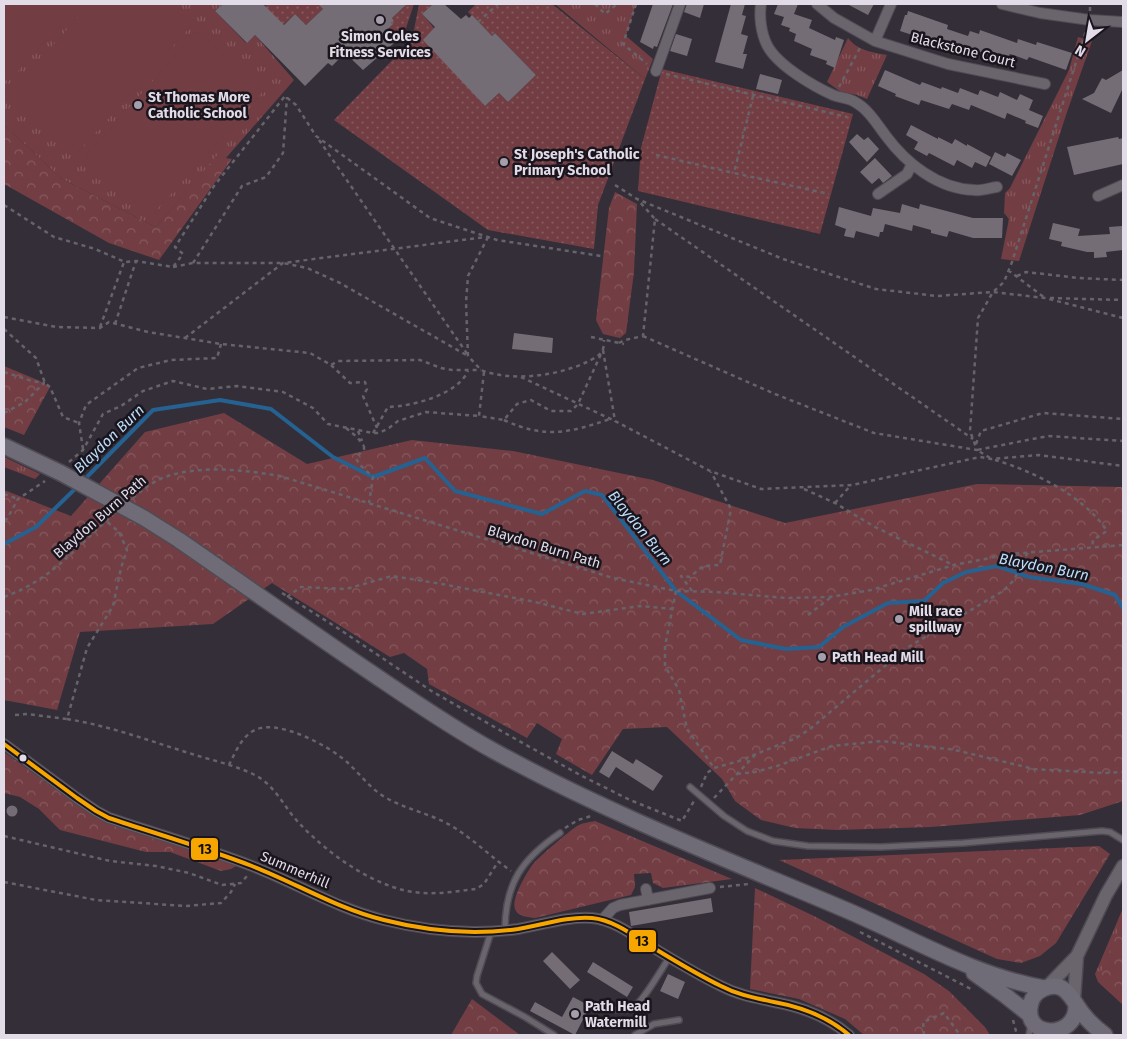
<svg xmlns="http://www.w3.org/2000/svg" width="1127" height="1039" viewBox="0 0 1127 1039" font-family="'Fira Sans',sans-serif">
<defs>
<pattern id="grass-tufts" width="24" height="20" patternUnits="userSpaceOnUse" patternTransform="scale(1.25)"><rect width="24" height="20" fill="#723e43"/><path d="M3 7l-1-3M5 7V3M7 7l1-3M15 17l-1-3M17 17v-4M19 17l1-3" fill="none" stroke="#86595e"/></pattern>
<pattern id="forest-crowns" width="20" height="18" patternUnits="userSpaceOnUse" patternTransform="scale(1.25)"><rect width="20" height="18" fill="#723e43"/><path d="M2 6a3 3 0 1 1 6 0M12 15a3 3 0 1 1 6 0" fill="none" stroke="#86595e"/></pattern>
<pattern id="garden-dots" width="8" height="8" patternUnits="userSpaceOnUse" patternTransform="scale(1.25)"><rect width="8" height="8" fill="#723e43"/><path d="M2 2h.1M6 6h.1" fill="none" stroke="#86595e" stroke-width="1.8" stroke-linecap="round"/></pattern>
</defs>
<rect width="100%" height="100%" fill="#342e39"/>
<path fill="url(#grass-tufts)" d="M4,4H223L215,11L246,43L255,35L294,80L226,158L219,154L156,227L62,179L4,125Z
M555,4H636L626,36L653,59L645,79Z
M1078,37L1092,41L1066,115L1019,261L1001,259L1009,219L1004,213L1005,193L1010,188L1069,70Z
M848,38C858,51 872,52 887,55L867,99L857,95L841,92L827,82Z
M4,457L40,474L35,479L4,467Z
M1123,908V1005L1098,982L1095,974Z"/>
<path fill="url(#forest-crowns)" d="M4,125L62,179L156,227L219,153L226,158L232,159L159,260L109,243L4,184Z
M615,192L637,204L634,272L626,333L620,338L603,334L596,320L609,208Z
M4,366L40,381L50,387L24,435L4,427Z
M224,413L307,464L412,440L513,451L653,480L785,523L977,484L1123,487V801L1080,815L931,827L837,830L795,828L761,820L735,801L722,779L667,727L623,729L592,775L556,754L562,739L537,723L527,738L429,684L427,669L404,653L390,657L272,583L213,624L80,632L57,710L4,700V490L71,516L145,432Z
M4,752L95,817L109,823L194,850L236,866L231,869L221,871L170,852H146L60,830L39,809L20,797L4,793Z
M595,821L732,879L663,888L653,883L651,873L634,874L635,887L631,895L535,918C528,917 518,917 515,909C511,899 527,872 533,864C541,855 567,833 577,826C582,823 590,822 595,821Z
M1099,846L1110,854L1056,943L1040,956L1021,963L997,959L779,860Z
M755,888L816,917L924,974L949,991L985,1027L990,1035H864L845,1019L799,999L750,989Z
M1123,919V1001L1101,979L1100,974Z
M472,999L520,1035H451Z"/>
<path fill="url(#garden-dots)" d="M268,4H318L323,9L306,25L295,14L280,28L265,6Z
M401,4H414L404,34L393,44L383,34L392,25L391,23L394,21L392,18L404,7Z
M419,4H433L422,14C448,41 460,79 485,106L499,93L508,102L536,75L495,33L492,36L468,12L476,4H552L645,79L598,205L594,249L488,230L334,120L412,40Z
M662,69L853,114L820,234L638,191L641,148Z"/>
<path fill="#723e43" d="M4,4H79L8,82L4,78Z
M90,4H169L192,25L79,151L12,91Z
M197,31L264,90L151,216L85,157Z"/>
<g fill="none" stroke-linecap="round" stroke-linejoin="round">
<path stroke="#256291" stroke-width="4" d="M82,482L153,410L220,400L271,409L333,457L373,477L425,458L455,491L542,514L585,491L602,495L676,591L741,640L786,649L819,647L843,627L888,603L924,601L943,583L966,572L997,566L1029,577L1082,584L1115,595L1123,608
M4,544L36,527L77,487"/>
</g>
<path fill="#756d75" d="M223,4H263L284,25L295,14L306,25L323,9L318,4H407L392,18L394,21L391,23L393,24L383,34L393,44L363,70L345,53L332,66L328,63L305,86L255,35L247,43L215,11Z
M433,4H444L461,19L466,15L469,18L472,15L492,36L495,33L536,75L508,102L499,93L485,106L423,40L435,27L422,14Z
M653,4H673L657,47L654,46L653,49L640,42Z
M687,4H704L700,18L684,12Z
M731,4H745L742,15L746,16L741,34L748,36L743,54H747L743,69L715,62Z
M778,4H798L794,14L812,20L809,28L835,40L836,37L844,40L835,68L826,64L827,61L810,55L812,49L794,41L796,34L789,31L790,28L781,25L784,17L774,14Z
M847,4H874L868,15Z
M908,11L948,25L947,29L968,36L970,31L979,34L980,30L1017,43L1018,39L1036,45L1037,42L1072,53L1066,70L1029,57L1027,60L1010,54L1008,57L991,51L989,55L972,49L971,54L900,31L905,15H907Z
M676,34L692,39L687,56L670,51Z
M885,70L920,85L922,82L941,89L942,87L958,93L960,88L978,95L980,90L998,97L1000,92L1017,100L1020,94L1033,100L1029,110L1043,116L1038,128L1025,123L1026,121L1007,113L1005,119L971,105L969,110L952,104L949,109L921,100L919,105L895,96L896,94L878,86Z
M1123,70V88L1111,113L1082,99L1094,93L1102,78L1106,80Z
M760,74L782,80L778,94L756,89Z
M911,125L938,139V137L952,144L955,139L967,146V144L991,157L986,167L975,162L972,168L957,160L954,166L929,153L927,156L914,149L918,142L906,135Z
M857,134L864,140L868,137L879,149L867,162L849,142Z
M1118,137L1119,139L1123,138V164L1074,175L1067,147Z
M995,152L1005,157L1007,153L1021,160L1012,176L989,164Z
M875,158L892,176L883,183L879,178L872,184L860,172Z
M902,204L919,209L920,204L973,218H1003L1002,238H973L949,231L947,237L931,233V230L913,225L912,231L885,224L883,232H880L879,237L856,231L854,238L844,236L846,229L835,225L839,207L871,216L873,208L900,213Z
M1053,223L1080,229L1078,236L1110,234L1109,227L1122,226L1123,250L1106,252L1107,257L1094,258V252H1087L1061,246L1062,242L1049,239Z
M514,333L553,338L552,353L512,349Z
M612,751L633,764L636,759L663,776L653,791L616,767L609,778L599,772Z
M6.5 811a5.5 5.5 0 1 1 11 0a5.5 5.5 0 1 1-11 0Z
M711,898L713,912L631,926L629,912Z
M552,952L580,980L570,989L543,961Z
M593,962L633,987L627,997L587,972Z
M668,974L685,982L678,999L660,991Z
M573,997L590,1006L575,1035L530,1011L535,1002L562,1017Z"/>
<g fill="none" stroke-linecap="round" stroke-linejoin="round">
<defs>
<path id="service" d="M690,787L724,816L747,831L773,841L808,846L881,847L963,843L1102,831L1110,832L1123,840
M505,930C505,883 522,859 560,833
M491,932L477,976L476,983L482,994L525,1017L554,1035
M598,1004C609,1008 621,1013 632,1008C642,1004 662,968 669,958
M635,1035L654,1024L679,1020
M1029,1035L1031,1023"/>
<path id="minor" d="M761,4C759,16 761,33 767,45C777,65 813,86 833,95C840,98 849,98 855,102C868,109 877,124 886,136C906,163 938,189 974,190C981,191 989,188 997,187
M817,4L834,18L875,41L948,64L1045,84
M1002,4L1040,13L1090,20L1123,22
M875,41L891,4
M656,71L680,4
M878,194L907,174L912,164
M1098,196L1123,185
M4,744L77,798L96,811L109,818C157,834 205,848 252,866C296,883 338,909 384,920C427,931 474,935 518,929C542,925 568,916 592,918C614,920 634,936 652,947C675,961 698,975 721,986C738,995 756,998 774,1002C802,1007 828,1017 849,1035
M646,889L648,900
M602,920L613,908L620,905L710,888"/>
<path id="tertiary" d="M1047,987L1077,956L1106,895L1123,866
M1074,1000L1077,956"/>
<path id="primary" d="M4,446L61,473
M179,540C244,585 308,630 373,674C413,701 452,728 494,751C605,812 723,858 839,907C907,935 971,975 1044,988
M974,973L1006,996L1030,1015
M1076,1006C1076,1039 1025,1039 1030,1007C1031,999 1036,992 1043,989C1066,978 1072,1001 1083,1014C1089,1022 1097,1029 1105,1035"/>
</defs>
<use href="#service" stroke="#4f4b54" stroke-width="8"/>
<use href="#minor" stroke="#4f4b54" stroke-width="12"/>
<use href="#tertiary" stroke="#4f4b54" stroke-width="15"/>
<use href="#primary" stroke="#4f4b54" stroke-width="18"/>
<path stroke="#67636a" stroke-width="2.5" stroke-dasharray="4 4" stroke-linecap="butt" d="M595,4L605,14L617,4
M636,4L623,44L647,64
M1090,11V4
M478,22L498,4
M666,74L847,117
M839,87L861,46
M753,96L734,173L829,194
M319,140L468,355
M656,155L734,173
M615,185L637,199L783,259L876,289L937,296L993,292L1045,298L1123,318
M4,205L54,237L95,249L125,262L136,261L173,267L183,254L175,247L214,186L285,96L296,105L316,136L430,218L497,240L601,256
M655,219L973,439
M488,237L468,276L466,302L468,356L481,370C512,382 557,376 587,362C592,359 599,357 602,351C604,348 604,343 604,340
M193,263L242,186L266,177L283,153L287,97
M173,267L193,263H283L307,268L340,283L468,356
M1008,270L1045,298
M1017,276L1026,272L1079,278L1123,280
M1050,298L1123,300
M4,317L56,327L100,328L109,322L148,332L221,344L310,353L331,365L338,361L420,360L441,368L452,370H481
M115,324L136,261
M100,327L124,262
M4,329L36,358L45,383L50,387L63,417L79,423
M643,336L775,394L874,433L977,450L970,431L978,318L993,292L1004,282L1012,262L1086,31
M591,337L624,344
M185,338L283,263L486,237
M619,343L625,340L643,336L655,219L638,200
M603,350L615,421L710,471L761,489L852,485L980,457L991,459L1039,455L1123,466
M331,365L350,383L365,382L367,389L363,396L377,428
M4,372L32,381L45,383
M484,372L479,416L504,420L517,404L531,400L551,411H571L578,404L601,354
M521,377L615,421
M4,413L25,402L44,383
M504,420C545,439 569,433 610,419
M346,428L357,437L364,446
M358,431L362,441
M373,433L388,407C413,406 457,395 468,371
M976,444L981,431L1043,413L1123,419
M364,446V449L356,458L359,464L373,477L369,503
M83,449L79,423L86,405L138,368L171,360L217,358L221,344
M990,458L977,450L1048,436L1123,441
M995,460C1033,471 1084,496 1107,531L1093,540L1092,548
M69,462L83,450L103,414L121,406L143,391L173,381L207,389L237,386L283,392L313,408L328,424L373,433H379L389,428L398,421L426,412L479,416
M804,489L835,503L875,527L953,565
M4,494L18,499
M133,498C143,489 155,480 168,476C204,465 244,470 280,476L613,578L676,591L716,592L786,598L830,597L871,590L954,565L1010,554L1123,545
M835,503L851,485
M4,520L7,519L18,499L45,481
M676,591L665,646V666L679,690L687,729L714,768
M692,591L681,576L690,577L703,566L720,565L731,509L711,472
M282,593L336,627L433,692L519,741L582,776L630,800L682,821L694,801
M4,597C53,579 76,547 113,515
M287,597L301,587L346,589L392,576L442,584L535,602L583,614L640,606L673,609
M808,615L830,598
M15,715L27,714L67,719L87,648L113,606L121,568L127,550L119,532L106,521
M67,719C110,726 150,741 192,754C214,761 240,766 260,778C277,789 286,810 300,824C329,855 379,891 423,893C441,894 459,891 476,889L484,884L498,862
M229,765C235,753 241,738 253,731C276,717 329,746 347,762C359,773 369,787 383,796C404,809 429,813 450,825C472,838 490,856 511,871
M737,774L755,772L777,766L832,746L882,741L955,750L1034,769L1103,773L1123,772
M701,787L707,773L714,768L739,761L796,738L810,729L905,649L1003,591L1014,580L1028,552
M714,798L756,754
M565,828L578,820L591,816
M4,836L110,861L156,866L189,873L222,885L241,883L247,876
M4,882L96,900L186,906L221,903L231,892L235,884
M720,887L749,884
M860,932L973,990
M1013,1020L1017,1035
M924,1035L923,1022L944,1013L960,1035"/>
<use href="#service" stroke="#6a656d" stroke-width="5"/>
<use href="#minor" stroke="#6a656d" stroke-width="10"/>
<use href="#tertiary" stroke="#6a656d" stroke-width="12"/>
<use href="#primary" stroke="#706c77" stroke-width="15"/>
<defs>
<path id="primary-bridge" d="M61,473L144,518L179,540"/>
</defs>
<use href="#primary-bridge" stroke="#4f4b54" stroke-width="18" stroke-linecap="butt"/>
<use href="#primary-bridge" stroke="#706c77" stroke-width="15"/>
<defs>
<path id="bus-1" d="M4,744L77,798L96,811L109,818C157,834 205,848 252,866C296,883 338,909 384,920C427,931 474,935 518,929C542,925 568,916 592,918C614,920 634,936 652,947C675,961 698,975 721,986C738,995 756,998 774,1002C802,1007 828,1017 849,1035"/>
</defs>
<use href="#bus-1" stroke="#1a151d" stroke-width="8"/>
<use href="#bus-1" stroke="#f7a600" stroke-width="4"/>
</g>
<g fill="#a59eab" stroke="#1a151d" stroke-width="2">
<circle cx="380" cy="20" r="5"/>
<circle cx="138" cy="105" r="5"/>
<circle cx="504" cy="162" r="5"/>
<circle cx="899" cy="619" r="5"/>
<circle cx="822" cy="657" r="5"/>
<circle cx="575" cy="1014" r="5"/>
</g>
<circle fill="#e2dbe8" stroke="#1a151d" stroke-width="2" cx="23" cy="758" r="4.5"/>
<g text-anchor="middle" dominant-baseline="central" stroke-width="5" stroke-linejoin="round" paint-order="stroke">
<g font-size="14" font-weight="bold" fill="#e2dbe8" stroke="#1a151d" text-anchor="start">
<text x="380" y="36" text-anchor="middle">Simon Coles<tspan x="380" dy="16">Fitness Services</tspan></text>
<text x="148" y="97">St Thomas More<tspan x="148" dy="16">Catholic School</tspan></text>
<text x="514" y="154">St Joseph's Catholic<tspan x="514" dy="16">Primary School</tspan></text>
<text x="909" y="611">Mill race<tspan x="909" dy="16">spillway</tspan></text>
<text x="832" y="657">Path Head Mill</text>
<text x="585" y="1006">Path Head<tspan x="585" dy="16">Watermill</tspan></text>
</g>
<g font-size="14" fill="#e2dbe8" stroke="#1a151d">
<text transform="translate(963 50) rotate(14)">Blackstone Court</text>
<text transform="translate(100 517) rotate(-41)">Blaydon Burn Path</text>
<text transform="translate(544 547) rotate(17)">Blaydon Burn Path</text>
<text transform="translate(295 870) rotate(23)">Summerhill</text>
</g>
<g font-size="15" font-style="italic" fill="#bbddfa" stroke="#1a151d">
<text transform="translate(109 439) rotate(-44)">Blaydon Burn</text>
<text transform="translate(640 528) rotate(51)">Blaydon Burn</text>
<text transform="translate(1044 567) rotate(11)">Blaydon Burn</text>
</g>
</g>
<g stroke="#1a151d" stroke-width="2">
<rect x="190" y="837" width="29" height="24" rx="5" fill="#f7a600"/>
<rect x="628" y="929" width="29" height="24" rx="5" fill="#f7a600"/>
</g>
<g font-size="14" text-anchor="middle" font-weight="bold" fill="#111">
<text x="205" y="854">13</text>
<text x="642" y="946">13</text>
</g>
<rect width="1127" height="1039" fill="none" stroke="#e2dbe8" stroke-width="10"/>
<g transform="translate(1087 40) rotate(211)" stroke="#1a151d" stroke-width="4" paint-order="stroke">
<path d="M0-4L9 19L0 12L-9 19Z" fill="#e2dbe8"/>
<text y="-8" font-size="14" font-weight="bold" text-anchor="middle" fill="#e2dbe8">N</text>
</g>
</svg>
